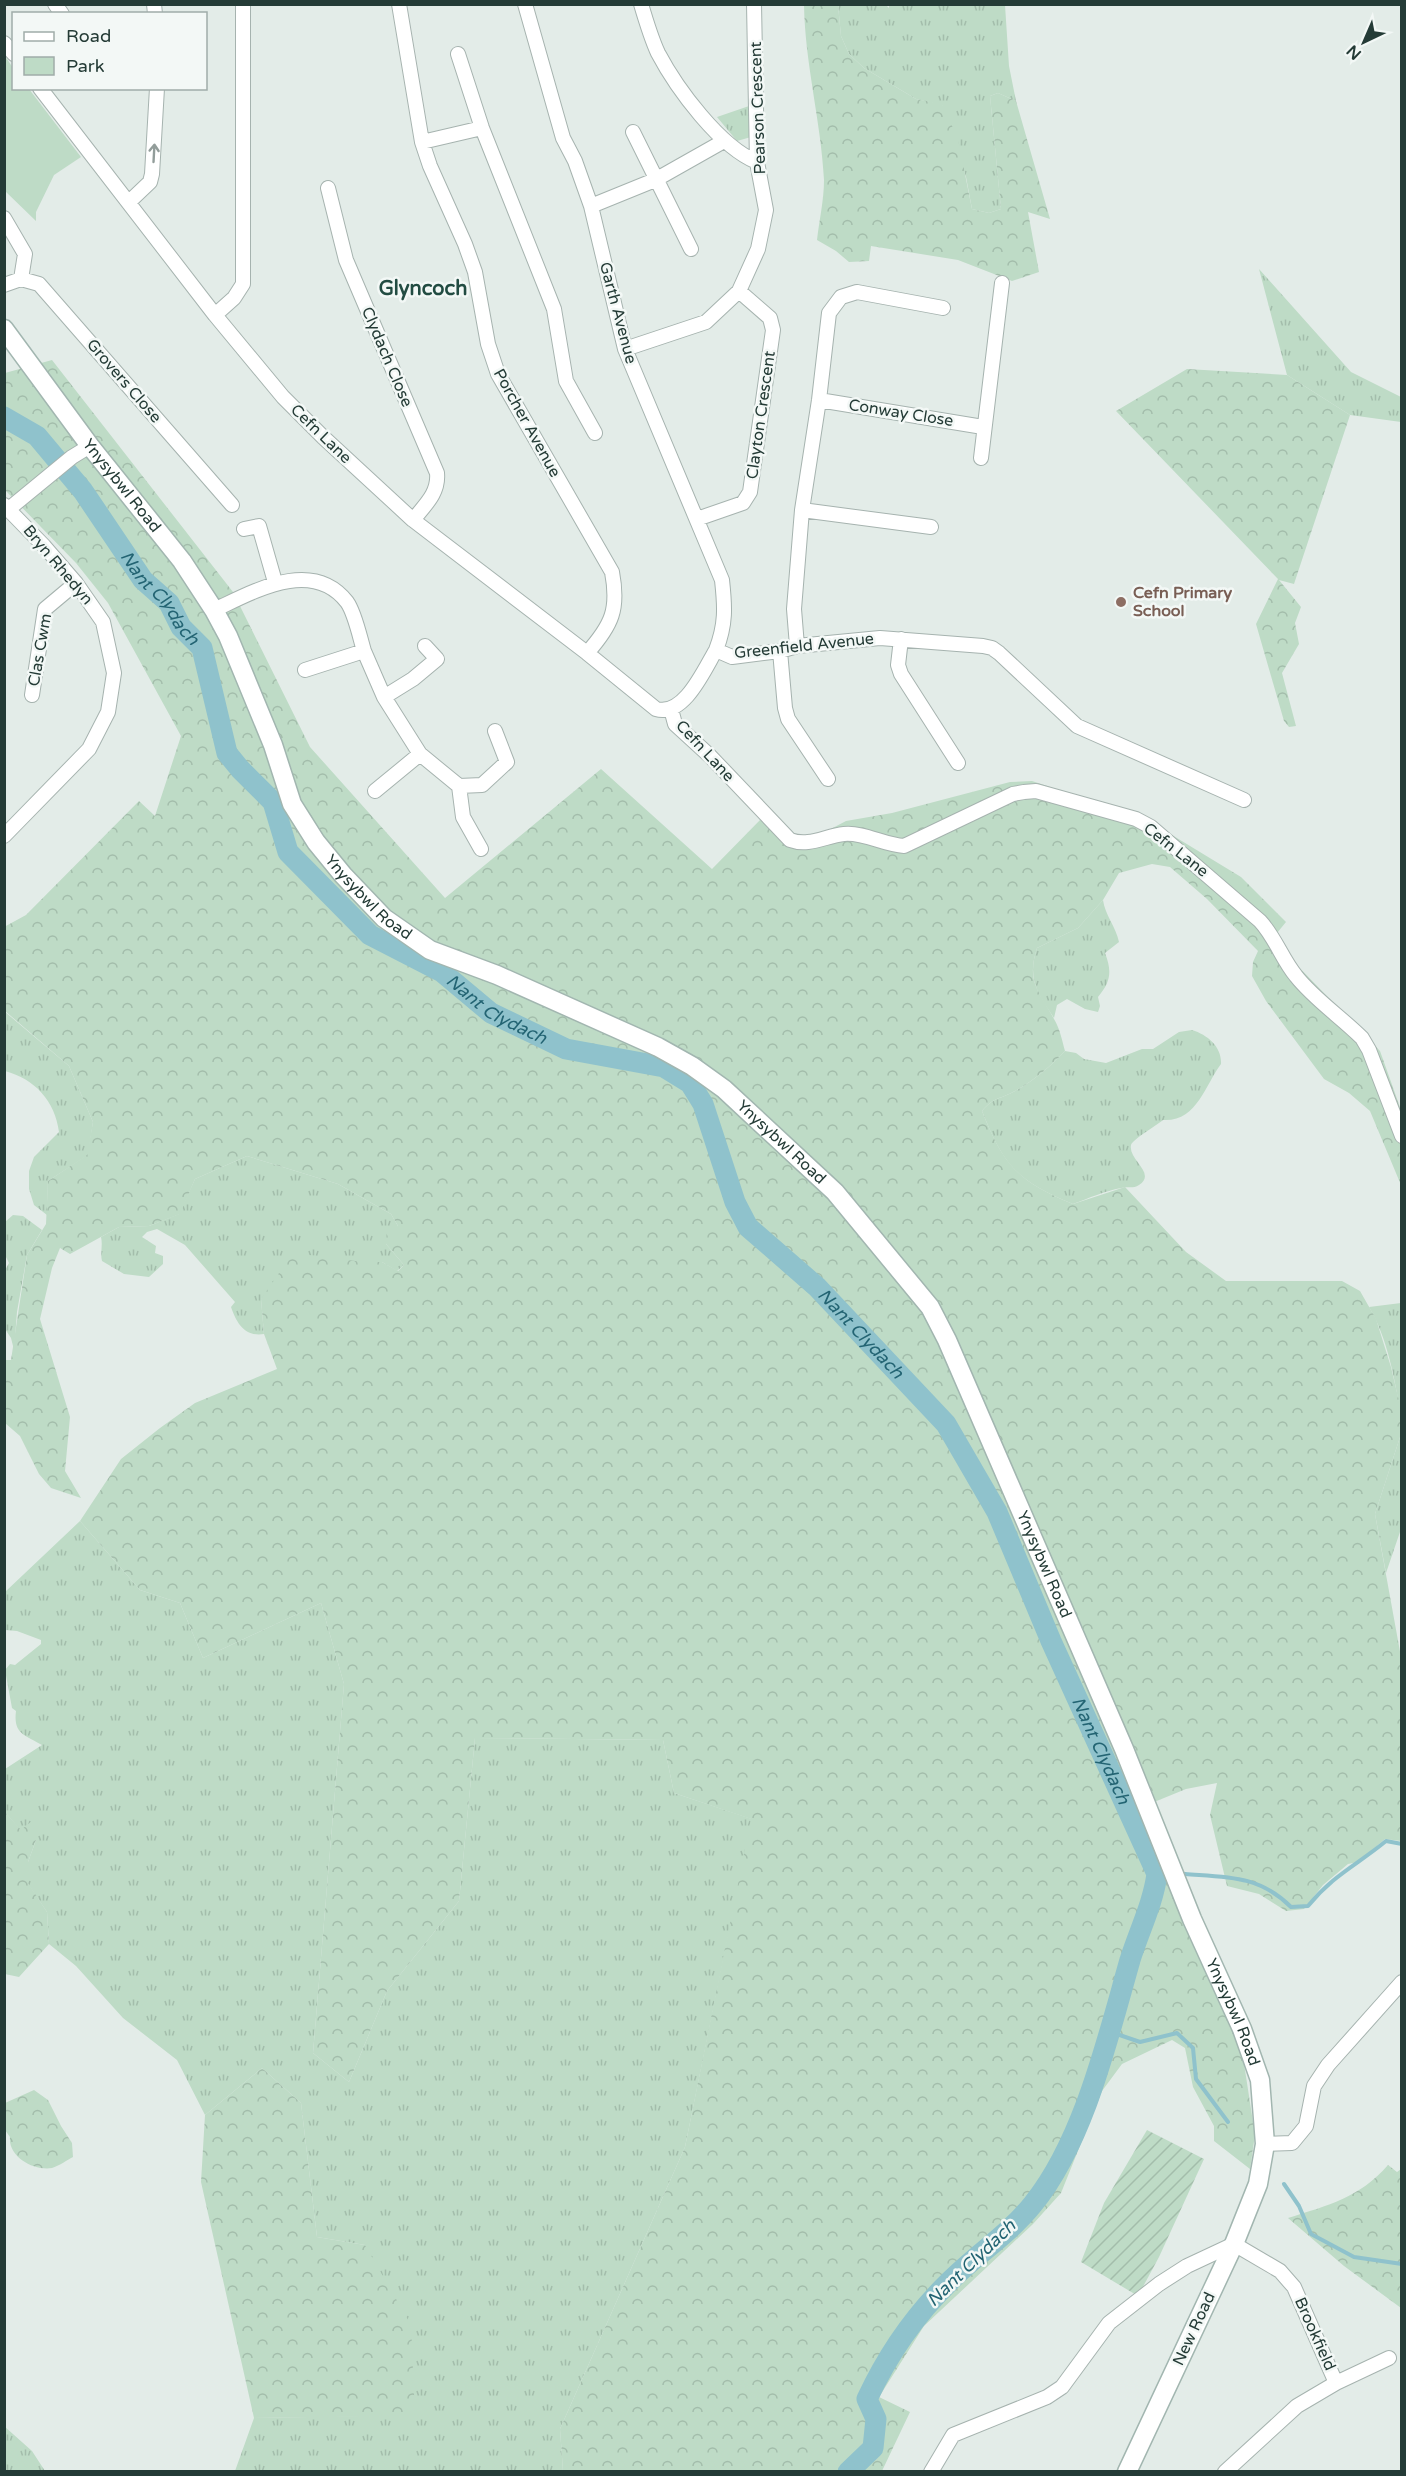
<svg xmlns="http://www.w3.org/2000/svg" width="1406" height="2476" viewBox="0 0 1406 2476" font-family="'Varela Round',sans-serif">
<defs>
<pattern id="grass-tufts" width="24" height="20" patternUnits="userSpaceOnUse" patternTransform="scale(1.5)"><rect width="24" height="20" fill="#bedbc6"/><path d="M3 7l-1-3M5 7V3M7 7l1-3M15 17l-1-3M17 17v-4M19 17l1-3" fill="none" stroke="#a3bdab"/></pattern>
<pattern id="forest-crowns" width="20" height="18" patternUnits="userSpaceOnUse" patternTransform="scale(1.5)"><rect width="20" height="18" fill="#bedbc6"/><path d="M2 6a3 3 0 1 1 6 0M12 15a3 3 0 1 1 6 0" fill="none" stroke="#a3bdab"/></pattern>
<pattern id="garden-furrows" width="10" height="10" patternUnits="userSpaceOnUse" patternTransform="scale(1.5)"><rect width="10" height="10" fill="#bedbc6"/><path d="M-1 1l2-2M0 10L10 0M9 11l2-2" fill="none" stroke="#a3bdab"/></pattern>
</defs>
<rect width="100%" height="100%" fill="#e3ece8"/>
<path fill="url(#grass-tufts)" d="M889,4L1005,5L1009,66L1016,101L998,93L990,96L1001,209L989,213L972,209L966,177L942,105L916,99L864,68L849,54L841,36L838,5H886L889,8Z
M749,106L751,137L737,141L717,117Z
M1259,269L1351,372L1401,397V422L1350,415L1287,375Z
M1103,900C1105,915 1116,927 1119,942L1105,953C1112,971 1111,982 1098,997L1100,1006L1098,1012L1085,1009L1067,999L1057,1005L1054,1018C1037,993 1027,978 1037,948L1078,928Z
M4,1011L69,1066L93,1122L88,1155L48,1181L47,1215L34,1205L29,1189V1171L34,1157L59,1132C55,1101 35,1079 5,1071Z
M1192,1030C1208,1035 1222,1047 1221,1064C1205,1085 1197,1122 1163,1120C1156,1126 1133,1139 1131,1145C1128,1160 1157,1173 1139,1185C1133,1189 1128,1186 1121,1188C1105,1191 1089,1198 1073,1204C1017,1181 1004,1166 982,1111C994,1097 998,1100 1013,1092C1032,1082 1050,1067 1065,1051L1076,1053L1084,1059L1106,1063L1142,1049H1153L1179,1032Z
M247,1156L338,1184L391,1214L398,1226L386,1244L404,1265L397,1271L382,1262H363L261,1299L264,1334C245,1337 237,1324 231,1307L235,1302L185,1245L157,1229L147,1232L142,1237L156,1246L155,1253L163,1256V1264L149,1277L124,1274L102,1261C100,1253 103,1246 101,1237L119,1227L149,1226L179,1214L195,1179Z
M13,1215L23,1216L42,1230L27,1255L17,1312L14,1350L11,1338L5,1329L4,1272L9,1263L5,1255V1222Z
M1401,1303V1414C1394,1378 1388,1339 1369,1307Z
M1401,1434V1529L1386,1573L1375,1514Z
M80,1521L140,1590L180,1603L203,1658L321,1603L344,1684L313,2053L349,2082L387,1991L459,1901L475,1738L663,1740L674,1793L752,1819L685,2147L560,2429L563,2471H235L254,2418L414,2415L365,2245L317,2237L301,2103L262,2068L205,2115L177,2060L123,2018L76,1966L49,1944L47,1912L28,1884V1862L36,1840L21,1831L5,1812V1769L42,1745C25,1735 13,1734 16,1711L12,1708L5,1670L10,1664L15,1665L41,1644V1640L17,1631L5,1630V1592Z
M4,2426L32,2451L45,2471H5Z"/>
<path fill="url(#forest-crowns)" d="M804,5H838L841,36L849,54L864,68L916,99L942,104L958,139L972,209L989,213L1001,209L990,96L998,93L1016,101L1050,219L1028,212L1039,272L1012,281L958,260L871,246L869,261L849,262L836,251L817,240C819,221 824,200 824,180C821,121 805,64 804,5Z
M52,360L233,592L310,747L445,898L601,769L712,869L760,820L804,843L846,821L892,813L1010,782L1032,781L1144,818L1241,877L1286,922L1277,933L1291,959L1380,1051L1401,1110V1185L1370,1111L1349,1093L1324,1079L1266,1001L1252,976L1253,962L1258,951L1207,899L1170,867L1152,864L1119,873L1103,900L1078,928L1037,948C1026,983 1039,990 1054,1019C1060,1029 1062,1040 1065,1051C1050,1067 1032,1082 1013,1092C998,1100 994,1097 982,1111C1004,1166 1018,1181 1073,1204L1125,1187L1186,1252L1226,1281H1342L1360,1291L1376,1319L1391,1367L1402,1414L1401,1434L1375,1514L1401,1657V1841L1385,1839L1358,1862L1348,1864L1323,1885L1304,1909L1286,1911L1259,1894L1227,1886L1210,1815L1217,1783L1186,1789L1142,1807L1243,2057L1255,2135L1250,2169L1214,2141V2126L1193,2087L1185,2048L1172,2040L1122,2064L1102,2091L1061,2193L1033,2224L924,2326L879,2397L910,2412L882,2471H563L560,2429L685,2147L751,1819L674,1793L663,1740L475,1738L459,1901L387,1991L349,2082L313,2053L344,1684L321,1603L203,1658L180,1603L140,1590L80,1521L121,1459L160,1428L195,1403L277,1369L264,1334L261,1299L293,1253L363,1262H382L398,1271L404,1265L386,1244L387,1228L398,1226L391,1214L338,1184L247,1156L195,1179L180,1214L149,1226L119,1227L70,1254L60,1248L52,1268L40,1319L70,1417L65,1471L81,1498L51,1488L39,1474L20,1436L5,1423V1360H11L27,1255L46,1224L48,1181L87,1155L93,1122L69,1066L5,1011L4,927L26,915L139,801L155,816L181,736L108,603L76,563L5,490V373Z
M1187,369L1287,375L1350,415L1294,584L1279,580L1301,607L1295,623L1299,644L1282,673L1296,726L1289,727L1284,721L1256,624L1278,579L1116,411Z
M5,1812L21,1830L32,1821L37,1826L36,1840L28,1862V1883L47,1912L49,1944L19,1977L5,1974Z
M262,2068L301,2103L317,2237L365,2245L411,2325L415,2416L254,2418L201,2182L205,2115Z
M34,2090L48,2100L61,2126L72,2143L73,2157C67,2160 59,2166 52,2168C34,2171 8,2157 10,2137L5,2130V2103Z
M1388,2165L1397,2172L1401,2169V2308L1344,2266L1288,2218C1329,2205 1359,2198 1388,2165Z"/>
<path fill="#bedbc6" d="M5,56L13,68L14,88L29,89L81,157L54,175L36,212V221L5,191Z"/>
<path fill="url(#garden-furrows)" d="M1147,2130L1204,2159L1159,2257L1138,2296L1081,2262L1104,2203Z"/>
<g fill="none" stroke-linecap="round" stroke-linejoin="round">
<path stroke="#8fc2cc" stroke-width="4" d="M1157,1874L1167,1875
M1185,1874C1227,1877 1259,1875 1291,1907L1308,1906C1333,1875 1357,1865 1386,1841L1402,1844
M1111,2032L1140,2042L1177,2033L1193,2048L1196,2079L1228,2122
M1284,2184L1299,2206L1311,2234L1354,2257L1402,2264"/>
<path stroke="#8fc2cc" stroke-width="21" id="s1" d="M4,417L37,436L83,491L143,580L169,603L181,627L202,648L227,753L240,769L273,802L288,852L370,935L442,972L491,1013L566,1049L664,1067L690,1083L703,1104L735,1202L748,1227L817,1287L946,1424L997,1512L1051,1641L1157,1874C1153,1904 1139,1931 1130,1960C1108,2037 1084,2141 1033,2204C1009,2234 977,2254 950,2281C916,2314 887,2356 867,2399L876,2419L873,2448L848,2472"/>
<defs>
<path id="street" d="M55,4L62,14
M154,4L155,14
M399,4L422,142L430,166L465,244L475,272L488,344L498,374L612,572C619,609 612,625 587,653
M525,4L563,138L575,161L591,206L625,349L722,580C725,607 726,624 716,650
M641,4C646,21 651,38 658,53C677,89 720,147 757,162
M4,43L14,54
M458,54L482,128L554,309L566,381L595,433
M40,88L215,315L283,397L323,437L413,520L587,653L656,709C684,717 704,670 716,650L732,657L780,651L797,646L880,638L983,646L992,648L999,653L1077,726L1244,800
M633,132L691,249
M422,142L482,128
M328,188L346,260L437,473C439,493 425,505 413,520
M129,202L150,182L152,174L157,88
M591,206L655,180L724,141
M4,218L25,254L21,279
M4,285L21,279L39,284L232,505
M215,315L234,298L243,284V4
M625,349L706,322L739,291L758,249L766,210L757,162L754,4
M819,400L983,427
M981,458L1002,283
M4,505L44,546L76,583L103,622L114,673L108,712L89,749L4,836
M10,508L72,457L90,446
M802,510L931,527
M697,519L743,503L750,492L773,330L770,318L739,291
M244,529L259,526L275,582
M214,610C253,592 312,557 347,602C355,613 360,638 364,651L305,670
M901,639L898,665L901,674L958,763
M797,646L794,609L802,510L819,400L829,313L841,297L857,292L943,308
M364,651L384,697L420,754L459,786L463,817L481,849
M780,651L785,708L788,719L828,779
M32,695L45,609L76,583
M384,697L413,679L437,659L425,646
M671,709L675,724L710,756L790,840C809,847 825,836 844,834C864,832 884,845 904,846L1013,794L1024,792L1036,791L1136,819L1151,827L1260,921C1275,937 1282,959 1296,976C1314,999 1341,1017 1362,1038L1369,1050L1402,1136
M459,786L482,785L507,762L495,731
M375,791L420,754
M1265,2144L1292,2143L1306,2126L1314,2086L1328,2065L1402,1982
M931,2472L953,2435L1047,2397L1062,2387L1109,2323L1159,2284L1187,2266L1234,2244L1280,2271L1294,2287L1336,2383
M1225,2472L1297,2406L1336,2383L1389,2358"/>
<g id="secondary">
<path id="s2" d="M4,329L90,446L182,561L214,610L228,636L273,745L292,804L316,842L343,875L384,918L430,950L497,975L658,1047L692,1066L724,1089L835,1192L930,1307L947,1340L1124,1749L1192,1919L1242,2029L1260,2080L1265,2144L1258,2184L1234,2244L1127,2472"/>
</g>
</defs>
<use href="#street" stroke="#a6b3af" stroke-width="16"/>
<use href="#secondary" stroke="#a2b6b0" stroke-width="21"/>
<use href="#street" stroke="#fff" stroke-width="14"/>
<use href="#secondary" stroke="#fff" stroke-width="18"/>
</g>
<defs><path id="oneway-shaft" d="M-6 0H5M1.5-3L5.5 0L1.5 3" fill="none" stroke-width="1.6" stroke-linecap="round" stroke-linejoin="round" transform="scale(1.5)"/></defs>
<use stroke="#929d9a" href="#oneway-shaft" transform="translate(154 153) rotate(-87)"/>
<circle fill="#8d6e63" stroke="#f3f8f6" stroke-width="2" cx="1121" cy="602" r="6"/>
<g text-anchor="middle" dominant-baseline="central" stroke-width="5" stroke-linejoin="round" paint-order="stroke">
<g font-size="16" fill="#243b36" stroke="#f3f8f6">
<text transform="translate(758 108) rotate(-92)">Pearson Crescent</text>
<text transform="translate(618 313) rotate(75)">Garth Avenue</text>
<text transform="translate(387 357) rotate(67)">Clydach Close</text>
<text transform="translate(124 381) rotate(49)">Grovers Close</text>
<text transform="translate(901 413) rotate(9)">Conway Close</text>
<text transform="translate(761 415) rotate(-82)">Clayton Crescent</text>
<text transform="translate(527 423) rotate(61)">Porcher Avenue</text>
<text transform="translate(321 434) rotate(44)">Cefn Lane</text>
<text stroke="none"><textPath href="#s2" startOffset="196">Ynysybwl Road</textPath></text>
<text transform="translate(58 565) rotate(50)">Bryn Rhedyn</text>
<text transform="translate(804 646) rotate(-6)">Greenfield Avenue</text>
<text transform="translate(40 650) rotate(-80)">Clas Cwm</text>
<text transform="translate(705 751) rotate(47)">Cefn Lane</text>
<text transform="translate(1176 850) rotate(38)">Cefn Lane</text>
<text stroke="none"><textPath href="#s2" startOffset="682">Ynysybwl Road</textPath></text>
<text stroke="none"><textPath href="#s2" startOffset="1168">Ynysybwl Road</textPath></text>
<text stroke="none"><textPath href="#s2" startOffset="1672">Ynysybwl Road</textPath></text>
<text stroke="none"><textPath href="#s2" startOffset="2158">Ynysybwl Road</textPath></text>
<text transform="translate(1194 2329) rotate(-65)">New Road</text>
<text transform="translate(1315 2334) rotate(66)">Brookfield</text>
</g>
<g font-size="16" font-weight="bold" fill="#785e54" stroke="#f3f8f6" text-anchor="start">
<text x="1133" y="593">Cefn Primary<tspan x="1133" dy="18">School</tspan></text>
</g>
<g font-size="18" font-style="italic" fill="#236473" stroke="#f3f8f6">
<text stroke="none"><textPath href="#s1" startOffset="242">Nant Clydach</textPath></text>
<text stroke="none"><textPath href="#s1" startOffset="800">Nant Clydach</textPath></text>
<text stroke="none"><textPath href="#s1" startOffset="1322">Nant Clydach</textPath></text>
<text stroke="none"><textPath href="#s1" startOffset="1808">Nant Clydach</textPath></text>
<text transform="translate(971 2263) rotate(-44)">Nant Clydach</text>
</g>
<g font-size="20" font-weight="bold" fill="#224c42" stroke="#f3f8f6">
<text x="423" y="289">Glyncoch</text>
</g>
</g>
<rect width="1406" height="2476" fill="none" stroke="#243b36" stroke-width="12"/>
<rect x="12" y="12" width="195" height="78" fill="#f3f8f6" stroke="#a0aca9" stroke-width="1.5"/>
<rect x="24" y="32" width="30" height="9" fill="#ffffff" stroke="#a0aca9" stroke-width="1.5"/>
<text x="66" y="42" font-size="18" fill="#243b36">Road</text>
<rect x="24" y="57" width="30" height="18" fill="#bedbc6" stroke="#a0aca9" stroke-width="1.5"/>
<text x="66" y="72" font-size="18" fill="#243b36">Park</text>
<g transform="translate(1364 42) rotate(224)" stroke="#f3f8f6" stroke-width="4.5" paint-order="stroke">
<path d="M0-4.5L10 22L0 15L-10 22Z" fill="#243b36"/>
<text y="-9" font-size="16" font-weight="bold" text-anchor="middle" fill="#243b36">N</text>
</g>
</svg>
